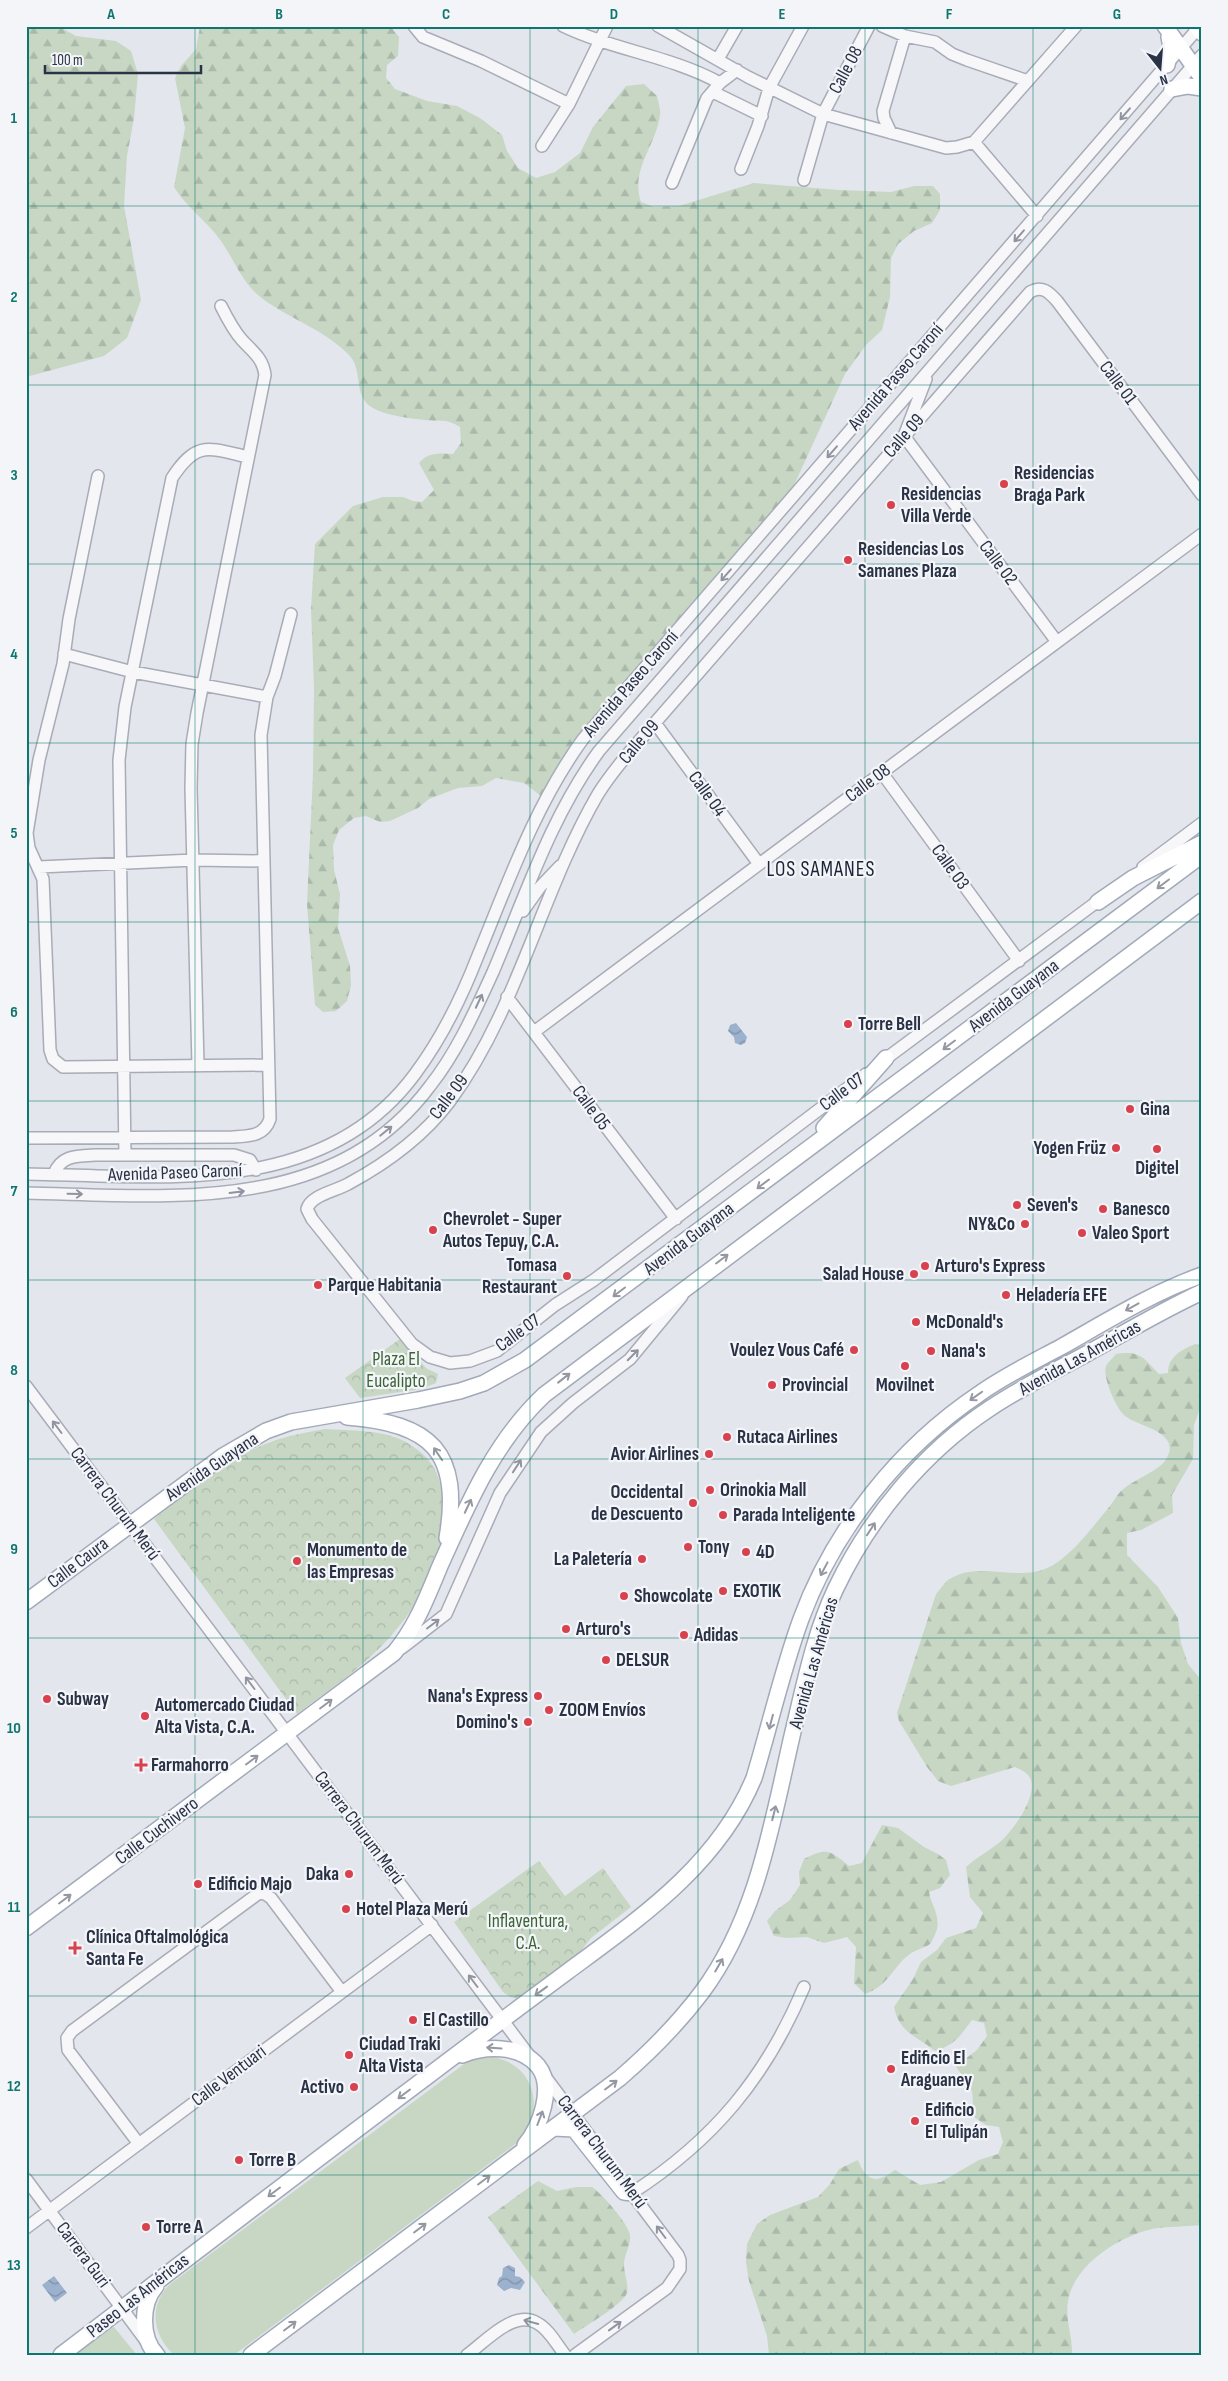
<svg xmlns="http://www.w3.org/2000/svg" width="1228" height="2381" viewBox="0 0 1228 2381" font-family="'Sofia Sans Condensed',sans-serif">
<defs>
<pattern id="forest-firs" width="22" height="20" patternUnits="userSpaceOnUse" patternTransform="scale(1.25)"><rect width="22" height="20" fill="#c7d7c4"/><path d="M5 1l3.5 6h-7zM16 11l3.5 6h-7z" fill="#abb9aa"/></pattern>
<pattern id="park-crowns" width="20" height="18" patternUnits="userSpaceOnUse" patternTransform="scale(1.25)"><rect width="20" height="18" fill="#c7d7c4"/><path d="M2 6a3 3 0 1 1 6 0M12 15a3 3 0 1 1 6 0" fill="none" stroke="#abb9aa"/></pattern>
<pattern id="water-waves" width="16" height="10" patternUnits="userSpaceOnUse" patternTransform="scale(1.25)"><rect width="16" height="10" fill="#9cb1ce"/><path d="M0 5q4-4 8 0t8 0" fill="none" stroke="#7f91a9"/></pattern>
</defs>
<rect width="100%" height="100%" fill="#e3e6ec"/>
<path fill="#c7d7c4" d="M493,2057C536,2065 546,2111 518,2142L234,2355H174C153,2335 148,2307 169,2285L464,2064L474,2059Z
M114,2327L137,2355H75L111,2328Z"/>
<path fill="url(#forest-firs)" d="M26,26H58L76,36L116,41L131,51L138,74L134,118L127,156L124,206L141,300L127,338L104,356L26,377Z
M200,26H390L399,37L398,56L387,65L386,78L395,89L427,101L457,106L480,118L502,135L507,151L518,168L536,178L555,172L580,153L593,127L626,86L644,84L657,96C658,102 661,109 660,115C656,146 630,169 641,202L654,207L679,206L754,183L839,190L891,192L914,186H933L940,194V210L932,223L914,231L898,244L891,258L890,297L882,330L866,345L845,374L784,507L600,720L545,799L524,783L496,778L482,786L458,788L429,799L418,808L390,821L380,822L366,816L354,818L339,830L333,845L334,870L340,894L338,928L350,966L351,985L347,1001L336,1011L323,1012L315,1005L307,904L313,774L314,688L311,609L315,544L353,506L383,497H403L413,501L422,502L434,490L419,463C428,452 440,453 453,454L461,443L460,427C446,418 441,422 425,420C409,418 387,416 373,408C352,397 364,370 349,355C325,330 290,319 263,299C243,285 235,261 221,241C207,221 187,208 174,187L185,128L175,78L181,66L196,49Z
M1195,1344L1202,1345V1403L1194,1425L1193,1459L1172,1495L1173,1513L1141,1530L1127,1533V1555L1158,1587L1178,1618L1181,1643L1188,1664L1202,1681V2225C1185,2227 1167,2226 1152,2229C1118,2237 1074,2265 1068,2301C1065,2320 1073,2337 1072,2355H769L767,2336L749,2281L746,2262L747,2244L757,2224L770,2215L818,2197L830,2184L839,2169L858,2160C866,2182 877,2184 895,2170L920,2185L941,2182L979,2160L998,2154L1003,2142L999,2127L986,2125L974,2117L972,2091L956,2066L977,2050L987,2036L984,2023L972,2020C959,2037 956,2044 935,2051C916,2035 900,2034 894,2007L913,1979L921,1962L937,1950L946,1938L976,1928L983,1913L970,1897L966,1867C977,1857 989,1851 1000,1842C1013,1831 1042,1791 1028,1775C1026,1772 1019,1769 1015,1767L951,1786L938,1781L927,1767L899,1721L897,1713L936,1594C940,1590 944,1583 948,1580C977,1560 1014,1581 1045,1569C1069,1560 1094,1525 1110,1506C1114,1501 1117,1495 1121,1491C1133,1480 1158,1471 1165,1461C1185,1431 1136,1427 1124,1415C1116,1408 1102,1376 1106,1366C1108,1362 1113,1358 1116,1354C1140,1350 1144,1358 1159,1374L1168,1373C1168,1357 1181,1350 1195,1344Z
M882,1825L898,1828L924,1847L938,1854L946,1860L950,1875L940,1888L929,1892C931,1905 940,1914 937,1929C936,1933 933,1939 931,1943C926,1948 916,1949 910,1954C891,1968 890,1985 865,1994L854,1983L856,1947L847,1937L824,1943L807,1937L786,1938L774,1936L767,1921L775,1911L790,1900L800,1885L799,1872L804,1859C827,1847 830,1850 849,1866L862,1863Z
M538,2181L557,2191L576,2187H592C602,2194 628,2223 630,2235C631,2245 624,2255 624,2265C624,2273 630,2288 626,2295C616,2309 588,2324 574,2334L488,2217Z"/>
<path fill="url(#park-crowns)" d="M400,1339L426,1368L438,1374L436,1383L421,1389L360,1398L345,1378Z
M325,1429C351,1431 382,1429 406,1442C442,1463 443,1486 443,1523C442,1531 444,1541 441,1549C431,1577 415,1609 395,1631C368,1664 331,1688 297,1714L154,1519C192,1489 229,1456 276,1440C292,1435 308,1432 325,1429Z
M539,1861L565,1896L603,1868L631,1907L591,1938L576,1957L520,1999L510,1997L503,1992L454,1922Z"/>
<path fill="url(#water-waves)" d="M736,1023L747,1037L745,1043L741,1045L735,1043L734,1037L728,1031L730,1025Z
M509,2265L515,2268V2276L520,2277L525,2282L520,2290L511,2288L504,2291L497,2285L499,2278L502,2276L503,2268Z
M54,2276L67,2293L55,2302L42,2285Z"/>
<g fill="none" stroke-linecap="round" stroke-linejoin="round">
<defs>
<path id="minor" d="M414,26L423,37L481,61L569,104
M563,26C613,50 671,56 720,83
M658,26L748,77L823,114L946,148L957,147L974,142L1076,26
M882,26L905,36L935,42L952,54L967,60L1028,81
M718,59L737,26
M713,92L762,116
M891,133L884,118L883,111L905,36
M974,142L1037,216
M542,146L569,104L607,26
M741,169L758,126L769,88L803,26
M804,180L823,114L869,26
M672,183L707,98L720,83L737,70
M926,379L904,436L1057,642
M98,476L69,619L63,664L39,760L27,833L29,848L43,879L50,1050L53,1059L63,1067L267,1065
M64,654L133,672L267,697
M655,723L759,864
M882,773L1019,961
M39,867L194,860L264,861
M1143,867L1202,823
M523,911L540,887L560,866
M507,997L676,1219
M534,1032L1202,534
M880,1063L1102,898
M198,1065L191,788L192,744L197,713L265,375C263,358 252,351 242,340C233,330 227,318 221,306
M866,1074L594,1280L555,1305L497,1351L470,1361L450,1363L430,1357L412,1344L312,1219L307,1209C311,1195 336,1191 348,1184C387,1163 423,1137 450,1101C518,1009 541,892 598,794C610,775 625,757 640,740L1030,292C1042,285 1049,292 1057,301L1202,495
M26,1138L232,1137C248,1136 264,1137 270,1119L261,735L267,697L275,676L291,614
M125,1155L119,760L125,707L172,478C197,440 208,448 248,457
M26,1174C161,1176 323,1199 415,1074C441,1039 461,999 477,958C508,883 535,805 583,739L1200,26
M54,1174C61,1155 77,1156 96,1155H234L250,1160L256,1170
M26,1193C169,1196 333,1216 430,1086C457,1052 475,1011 493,972C525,897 550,818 599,751L1202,55
M26,1386L531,2058
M402,1648L446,1614L500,1493L541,1432L573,1403L630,1359L682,1296
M544,2075L591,2138
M139,2144L68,2050L67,2038L72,2031L259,1893L265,1894L271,1898L342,1992
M26,2179L146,2341
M632,2193C714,2140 766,2077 804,1987
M26,2228L432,1925
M467,2355C485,2342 514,2309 537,2323C549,2329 557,2345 565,2355
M575,2355L667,2288L680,2269V2260L678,2255L627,2187"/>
<path id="major" d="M1165,26L1202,78
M1196,26L1202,33
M1167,65L1171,47L1169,37
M1172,89L1188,86L1202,88
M1098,902L1133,878L1202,843
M824,1128L886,1058
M347,1417C431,1423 462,1452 447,1538
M26,1602L223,1456L266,1431L291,1422L418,1400L460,1391L484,1383L525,1360L1202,855
M26,1928L394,1653C416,1627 427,1597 440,1566C468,1504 494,1442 544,1395L1202,901
M462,2055C485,2046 519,2044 538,2066C555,2087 540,2127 525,2145
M554,2128L574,2129L624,2192L632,2193
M156,2286C141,2303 140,2338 157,2355
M61,2355C183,2262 305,2168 428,2076C474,2041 520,2007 567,1972C640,1918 718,1865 754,1778C770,1725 782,1671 801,1619C834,1529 900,1447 979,1394C1004,1376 1033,1362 1061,1347C1107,1321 1152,1293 1202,1275
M251,2355L620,2078C650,2052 678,2024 702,1992C757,1918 772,1823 792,1736C804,1686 814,1634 836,1588C870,1517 924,1452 989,1409C1020,1388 1055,1371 1088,1353C1126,1332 1163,1310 1202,1292"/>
</defs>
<use href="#minor" stroke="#a8acb7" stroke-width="14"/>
<use href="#major" stroke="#a2a9b9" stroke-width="18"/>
<use href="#minor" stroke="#f7f7fa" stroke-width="11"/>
<use href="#major" stroke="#fff" stroke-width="15"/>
</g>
<defs><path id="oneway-shaft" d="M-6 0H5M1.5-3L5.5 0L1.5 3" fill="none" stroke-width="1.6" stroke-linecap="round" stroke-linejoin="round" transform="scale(1.25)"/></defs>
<g stroke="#9094a0">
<use href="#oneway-shaft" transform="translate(1125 114) rotate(131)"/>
<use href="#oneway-shaft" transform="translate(1019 236) rotate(131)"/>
<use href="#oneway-shaft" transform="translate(832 452) rotate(131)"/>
<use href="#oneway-shaft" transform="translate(726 575) rotate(131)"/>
<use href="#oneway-shaft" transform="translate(479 1001) rotate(-65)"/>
<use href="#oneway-shaft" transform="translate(386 1131) rotate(-39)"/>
<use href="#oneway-shaft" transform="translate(237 1192) rotate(-7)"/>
<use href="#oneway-shaft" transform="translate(75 1194) rotate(1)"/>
<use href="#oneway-shaft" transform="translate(633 1355) rotate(-45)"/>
<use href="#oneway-shaft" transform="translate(57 1427) rotate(-127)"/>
<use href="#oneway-shaft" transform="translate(517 1466) rotate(-57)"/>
<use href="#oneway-shaft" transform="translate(433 1624) rotate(-37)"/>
<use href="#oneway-shaft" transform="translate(250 1683) rotate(-127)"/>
<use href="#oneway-shaft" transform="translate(473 1981) rotate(-127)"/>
<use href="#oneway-shaft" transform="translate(661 2232) rotate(-127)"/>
<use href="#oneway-shaft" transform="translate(531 2322) rotate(-165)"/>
<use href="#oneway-shaft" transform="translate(615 2326) rotate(-36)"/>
</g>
<g stroke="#9498a2">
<use href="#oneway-shaft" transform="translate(1163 884) rotate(143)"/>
<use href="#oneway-shaft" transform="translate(949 1045) rotate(143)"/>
<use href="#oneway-shaft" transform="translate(763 1184) rotate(143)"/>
<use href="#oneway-shaft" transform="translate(722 1259) rotate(-37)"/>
<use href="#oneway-shaft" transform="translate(619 1292) rotate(143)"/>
<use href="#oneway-shaft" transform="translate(1132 1307) rotate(151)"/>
<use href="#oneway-shaft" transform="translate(564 1378) rotate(-38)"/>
<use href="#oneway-shaft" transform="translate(976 1396) rotate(145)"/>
<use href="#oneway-shaft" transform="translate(438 1454) rotate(-124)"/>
<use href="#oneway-shaft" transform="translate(468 1506) rotate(-65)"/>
<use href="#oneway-shaft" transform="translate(871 1529) rotate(-57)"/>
<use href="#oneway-shaft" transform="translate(824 1569) rotate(118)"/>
<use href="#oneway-shaft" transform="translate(326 1704) rotate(-37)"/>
<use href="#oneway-shaft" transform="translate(771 1722) rotate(105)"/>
<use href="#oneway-shaft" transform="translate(252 1760) rotate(-37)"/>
<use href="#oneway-shaft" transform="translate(774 1813) rotate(-76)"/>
<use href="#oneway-shaft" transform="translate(65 1899) rotate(-37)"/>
<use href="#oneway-shaft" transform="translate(719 1965) rotate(-60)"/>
<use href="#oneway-shaft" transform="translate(541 1991) rotate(144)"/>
<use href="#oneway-shaft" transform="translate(494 2048) rotate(-176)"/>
<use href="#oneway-shaft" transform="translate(611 2085) rotate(-37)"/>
<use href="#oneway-shaft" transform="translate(404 2094) rotate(143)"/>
<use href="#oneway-shaft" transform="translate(540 2118) rotate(-69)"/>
<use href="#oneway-shaft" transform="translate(484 2180) rotate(-37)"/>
<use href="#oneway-shaft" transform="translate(274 2192) rotate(143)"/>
<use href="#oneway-shaft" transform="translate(420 2228) rotate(-37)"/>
<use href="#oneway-shaft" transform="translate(290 2326) rotate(-37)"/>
</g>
<path fill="none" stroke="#0f766e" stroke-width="1" stroke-opacity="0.55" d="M195,26V2355M363,26V2355M530,26V2355M698,26V2355M865,26V2355M1033,26V2355M26,206H1202M26,385H1202M26,564H1202M26,743H1202M26,922H1202M26,1101H1202M26,1280H1202M26,1459H1202M26,1638H1202M26,1817H1202M26,1996H1202M26,2175H1202"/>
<g fill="#d8424e" stroke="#f3f5f9" stroke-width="2">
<circle cx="1004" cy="484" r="5"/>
<circle cx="891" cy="505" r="5"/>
<circle cx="848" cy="560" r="5"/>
<circle cx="848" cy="1024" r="5"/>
<circle cx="1130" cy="1109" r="5"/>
<circle cx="1116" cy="1148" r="5"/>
<circle cx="1157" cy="1149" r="5"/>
<circle cx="1017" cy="1205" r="5"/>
<circle cx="1103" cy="1209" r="5"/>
<circle cx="1025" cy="1224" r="5"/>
<circle cx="433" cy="1230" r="5"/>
<circle cx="1082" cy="1233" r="5"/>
<circle cx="925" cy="1266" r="5"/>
<circle cx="914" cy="1274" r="5"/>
<circle cx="567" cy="1276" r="5"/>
<circle cx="318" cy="1285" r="5"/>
<circle cx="1006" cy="1295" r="5"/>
<circle cx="916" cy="1322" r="5"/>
<circle cx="854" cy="1350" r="5"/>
<circle cx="931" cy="1351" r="5"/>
<circle cx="905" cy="1366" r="5"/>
<circle cx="772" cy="1385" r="5"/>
<circle cx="727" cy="1437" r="5"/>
<circle cx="709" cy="1454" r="5"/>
<circle cx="710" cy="1490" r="5"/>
<circle cx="693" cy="1503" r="5"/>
<circle cx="723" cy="1515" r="5"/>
<circle cx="688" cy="1547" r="5"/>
<circle cx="746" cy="1552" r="5"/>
<circle cx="642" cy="1559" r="5"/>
<circle cx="297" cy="1561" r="5"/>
<circle cx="723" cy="1591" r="5"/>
<circle cx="624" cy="1596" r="5"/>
<circle cx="566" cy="1629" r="5"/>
<circle cx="684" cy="1635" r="5"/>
<circle cx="606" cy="1660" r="5"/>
<circle cx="538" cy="1696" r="5"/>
<circle cx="47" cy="1699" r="5"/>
<circle cx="549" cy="1710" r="5"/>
<circle cx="145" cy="1716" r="5"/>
<circle cx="528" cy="1722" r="5"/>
<path d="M138.5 1757.5h5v5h5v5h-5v5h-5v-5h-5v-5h5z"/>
<circle cx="349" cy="1874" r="5"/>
<circle cx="198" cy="1884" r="5"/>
<circle cx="346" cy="1909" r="5"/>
<path d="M72.5 1940.5h5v5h5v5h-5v5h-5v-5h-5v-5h5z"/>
<circle cx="413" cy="2020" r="5"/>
<circle cx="349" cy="2055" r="5"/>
<circle cx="891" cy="2069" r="5"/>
<circle cx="354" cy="2087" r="5"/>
<circle cx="915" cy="2121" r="5"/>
<circle cx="239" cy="2160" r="5"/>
<circle cx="146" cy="2227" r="5"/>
</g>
<g text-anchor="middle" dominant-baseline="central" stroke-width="4.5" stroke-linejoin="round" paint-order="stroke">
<g font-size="19" fill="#2a3246" stroke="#f3f5f9">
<text transform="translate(846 70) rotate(-62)">Calle 08</text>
<text transform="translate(896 377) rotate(-49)">Avenida Paseo Caroní</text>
<text transform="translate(1118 383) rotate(53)">Calle 01</text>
<text transform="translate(904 436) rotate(-49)">Calle 09</text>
<text transform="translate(998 563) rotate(53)">Calle 02</text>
<text transform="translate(631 684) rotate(-49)">Avenida Paseo Caroní</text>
<text transform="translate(639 742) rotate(-50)">Calle 09</text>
<text transform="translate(868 783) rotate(-37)">Calle 08</text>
<text transform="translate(707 794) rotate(54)">Calle 04</text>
<text transform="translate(950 867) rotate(54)">Calle 03</text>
<text transform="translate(1014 996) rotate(-37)">Avenida Guayana</text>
<text transform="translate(842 1092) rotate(-37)">Calle 07</text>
<text transform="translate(449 1097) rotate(-53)">Calle 09</text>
<text transform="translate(591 1108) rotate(53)">Calle 05</text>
<text transform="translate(175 1173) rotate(-2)">Avenida Paseo Caroní</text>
<text transform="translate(689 1239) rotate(-37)">Avenida Guayana</text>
<text transform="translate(518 1333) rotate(-36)">Calle 07</text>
<text transform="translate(1080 1358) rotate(-29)">Avenida Las Américas</text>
<text transform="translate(212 1467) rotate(-34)">Avenida Guayana</text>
<text transform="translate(115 1504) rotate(53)">Carrera Churum Merú</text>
<text transform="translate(78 1563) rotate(-37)">Calle Caura</text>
<text transform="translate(814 1663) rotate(-74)">Avenida Las Américas</text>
<text transform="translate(359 1828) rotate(53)">Carrera Churum Merú</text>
<text transform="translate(157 1831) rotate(-37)">Calle Cuchivero</text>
<text transform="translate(229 2076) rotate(-37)">Calle Ventuari</text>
<text transform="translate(602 2152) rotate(53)">Carrera Churum Merú</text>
<text transform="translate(83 2255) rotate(53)">Carrera Guri</text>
<text transform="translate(138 2296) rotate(-38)">Paseo Las Américas</text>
</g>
<g font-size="19" font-weight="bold" fill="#2a3246" stroke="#f3f5f9" text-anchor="start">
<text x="1014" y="473">Residencias<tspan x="1014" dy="22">Braga Park</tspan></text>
<text x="901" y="494">Residencias<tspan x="901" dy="22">Villa Verde</tspan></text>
<text x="858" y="549">Residencias Los<tspan x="858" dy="22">Samanes Plaza</tspan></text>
<text x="858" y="1024">Torre Bell</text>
<text x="1140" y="1109">Gina</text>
<text x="1106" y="1148" text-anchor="end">Yogen Früz</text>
<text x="1157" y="1168" text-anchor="middle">Digitel</text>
<text x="1027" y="1205">Seven's</text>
<text x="1113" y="1209">Banesco</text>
<text x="443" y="1219">Chevrolet - Super<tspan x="443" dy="22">Autos Tepuy, C.A.</tspan></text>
<text x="1015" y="1224" text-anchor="end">NY&amp;Co</text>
<text x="1092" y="1233">Valeo Sport</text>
<text x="557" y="1265" text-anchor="end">Tomasa<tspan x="557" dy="22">Restaurant</tspan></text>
<text x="935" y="1266">Arturo's Express</text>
<text x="904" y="1274" text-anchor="end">Salad House</text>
<text x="328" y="1285">Parque Habitania</text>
<text x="1016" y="1295">Heladería EFE</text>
<text x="926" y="1322">McDonald's</text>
<text x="844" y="1350" text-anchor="end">Voulez Vous Café</text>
<text x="941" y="1351">Nana's</text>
<text x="782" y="1385">Provincial</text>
<text x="905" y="1385" text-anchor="middle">Movilnet</text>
<text x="737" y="1437">Rutaca Airlines</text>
<text x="699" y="1454" text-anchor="end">Avior Airlines</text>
<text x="720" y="1490">Orinokia Mall</text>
<text x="683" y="1492" text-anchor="end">Occidental<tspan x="683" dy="22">de Descuento</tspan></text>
<text x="733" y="1515">Parada Inteligente</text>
<text x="698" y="1547">Tony</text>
<text x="307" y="1550">Monumento de<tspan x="307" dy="22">las Empresas</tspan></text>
<text x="756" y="1552">4D</text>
<text x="632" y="1559" text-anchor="end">La Paletería</text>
<text x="733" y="1591">EXOTIK</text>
<text x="634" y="1596">Showcolate</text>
<text x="576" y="1629">Arturo's</text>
<text x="694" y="1635">Adidas</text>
<text x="616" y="1660">DELSUR</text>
<text x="528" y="1696" text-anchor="end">Nana's Express</text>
<text x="57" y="1699">Subway</text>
<text x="155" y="1705">Automercado Ciudad<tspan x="155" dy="22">Alta Vista, C.A.</tspan></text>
<text x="559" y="1710">ZOOM Envíos</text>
<text x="518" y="1722" text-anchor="end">Domino's</text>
<text x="151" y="1765">Farmahorro</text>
<text x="339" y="1874" text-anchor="end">Daka</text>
<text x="208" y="1884">Edificio Majo</text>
<text x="356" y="1909">Hotel Plaza Merú</text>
<text x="86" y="1937">Clínica Oftalmológica<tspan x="86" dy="22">Santa Fe</tspan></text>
<text x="423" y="2020">El Castillo</text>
<text x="359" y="2044">Ciudad Traki<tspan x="359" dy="22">Alta Vista</tspan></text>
<text x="901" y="2058">Edificio El<tspan x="901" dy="22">Araguaney</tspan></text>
<text x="344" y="2087" text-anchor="end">Activo</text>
<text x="925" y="2110">Edificio<tspan x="925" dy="22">El Tulipán</tspan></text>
<text x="249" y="2160">Torre B</text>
<text x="156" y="2227">Torre A</text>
</g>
<g font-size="19" fill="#3b6336" stroke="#f3f5f9">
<text x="396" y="1359">Plaza El<tspan x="396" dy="22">Eucalipto</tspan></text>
<text x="528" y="1921">Inflaventura,<tspan x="528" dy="22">C.A.</tspan></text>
</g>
<g font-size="21" letter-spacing="1" fill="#1c2337" stroke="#f3f5f9">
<text x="821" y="869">LOS SAMANES</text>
</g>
</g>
<rect width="1228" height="2381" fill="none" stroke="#f3f5f9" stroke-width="55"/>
<g transform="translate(1160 68) rotate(163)" stroke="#f3f5f9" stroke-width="4" paint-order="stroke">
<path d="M0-4L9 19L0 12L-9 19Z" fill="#2a3246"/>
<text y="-8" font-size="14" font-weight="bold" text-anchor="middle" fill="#2a3246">N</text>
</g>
<path d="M45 65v8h156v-8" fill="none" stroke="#2a3246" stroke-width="2.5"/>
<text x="52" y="65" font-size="15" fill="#2a3246" stroke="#f3f5f9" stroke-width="4" paint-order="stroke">100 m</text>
<rect x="28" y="28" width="1172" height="2326" fill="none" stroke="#0f766e" stroke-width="2"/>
<g font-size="16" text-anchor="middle" font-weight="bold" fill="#0f766e">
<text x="111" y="19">A</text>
<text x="279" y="19">B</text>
<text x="446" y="19">C</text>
<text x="614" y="19">D</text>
<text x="782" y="19">E</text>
<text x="949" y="19">F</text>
<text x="1117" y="19">G</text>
<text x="14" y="123">1</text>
<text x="14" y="302">2</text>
<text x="14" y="480">3</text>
<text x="14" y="659">4</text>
<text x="14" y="838">5</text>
<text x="14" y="1017">6</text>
<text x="14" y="1196">7</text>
<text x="14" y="1375">8</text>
<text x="14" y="1554">9</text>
<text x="14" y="1733">10</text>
<text x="14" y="1912">11</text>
<text x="14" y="2091">12</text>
<text x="14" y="2270">13</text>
</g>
</svg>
